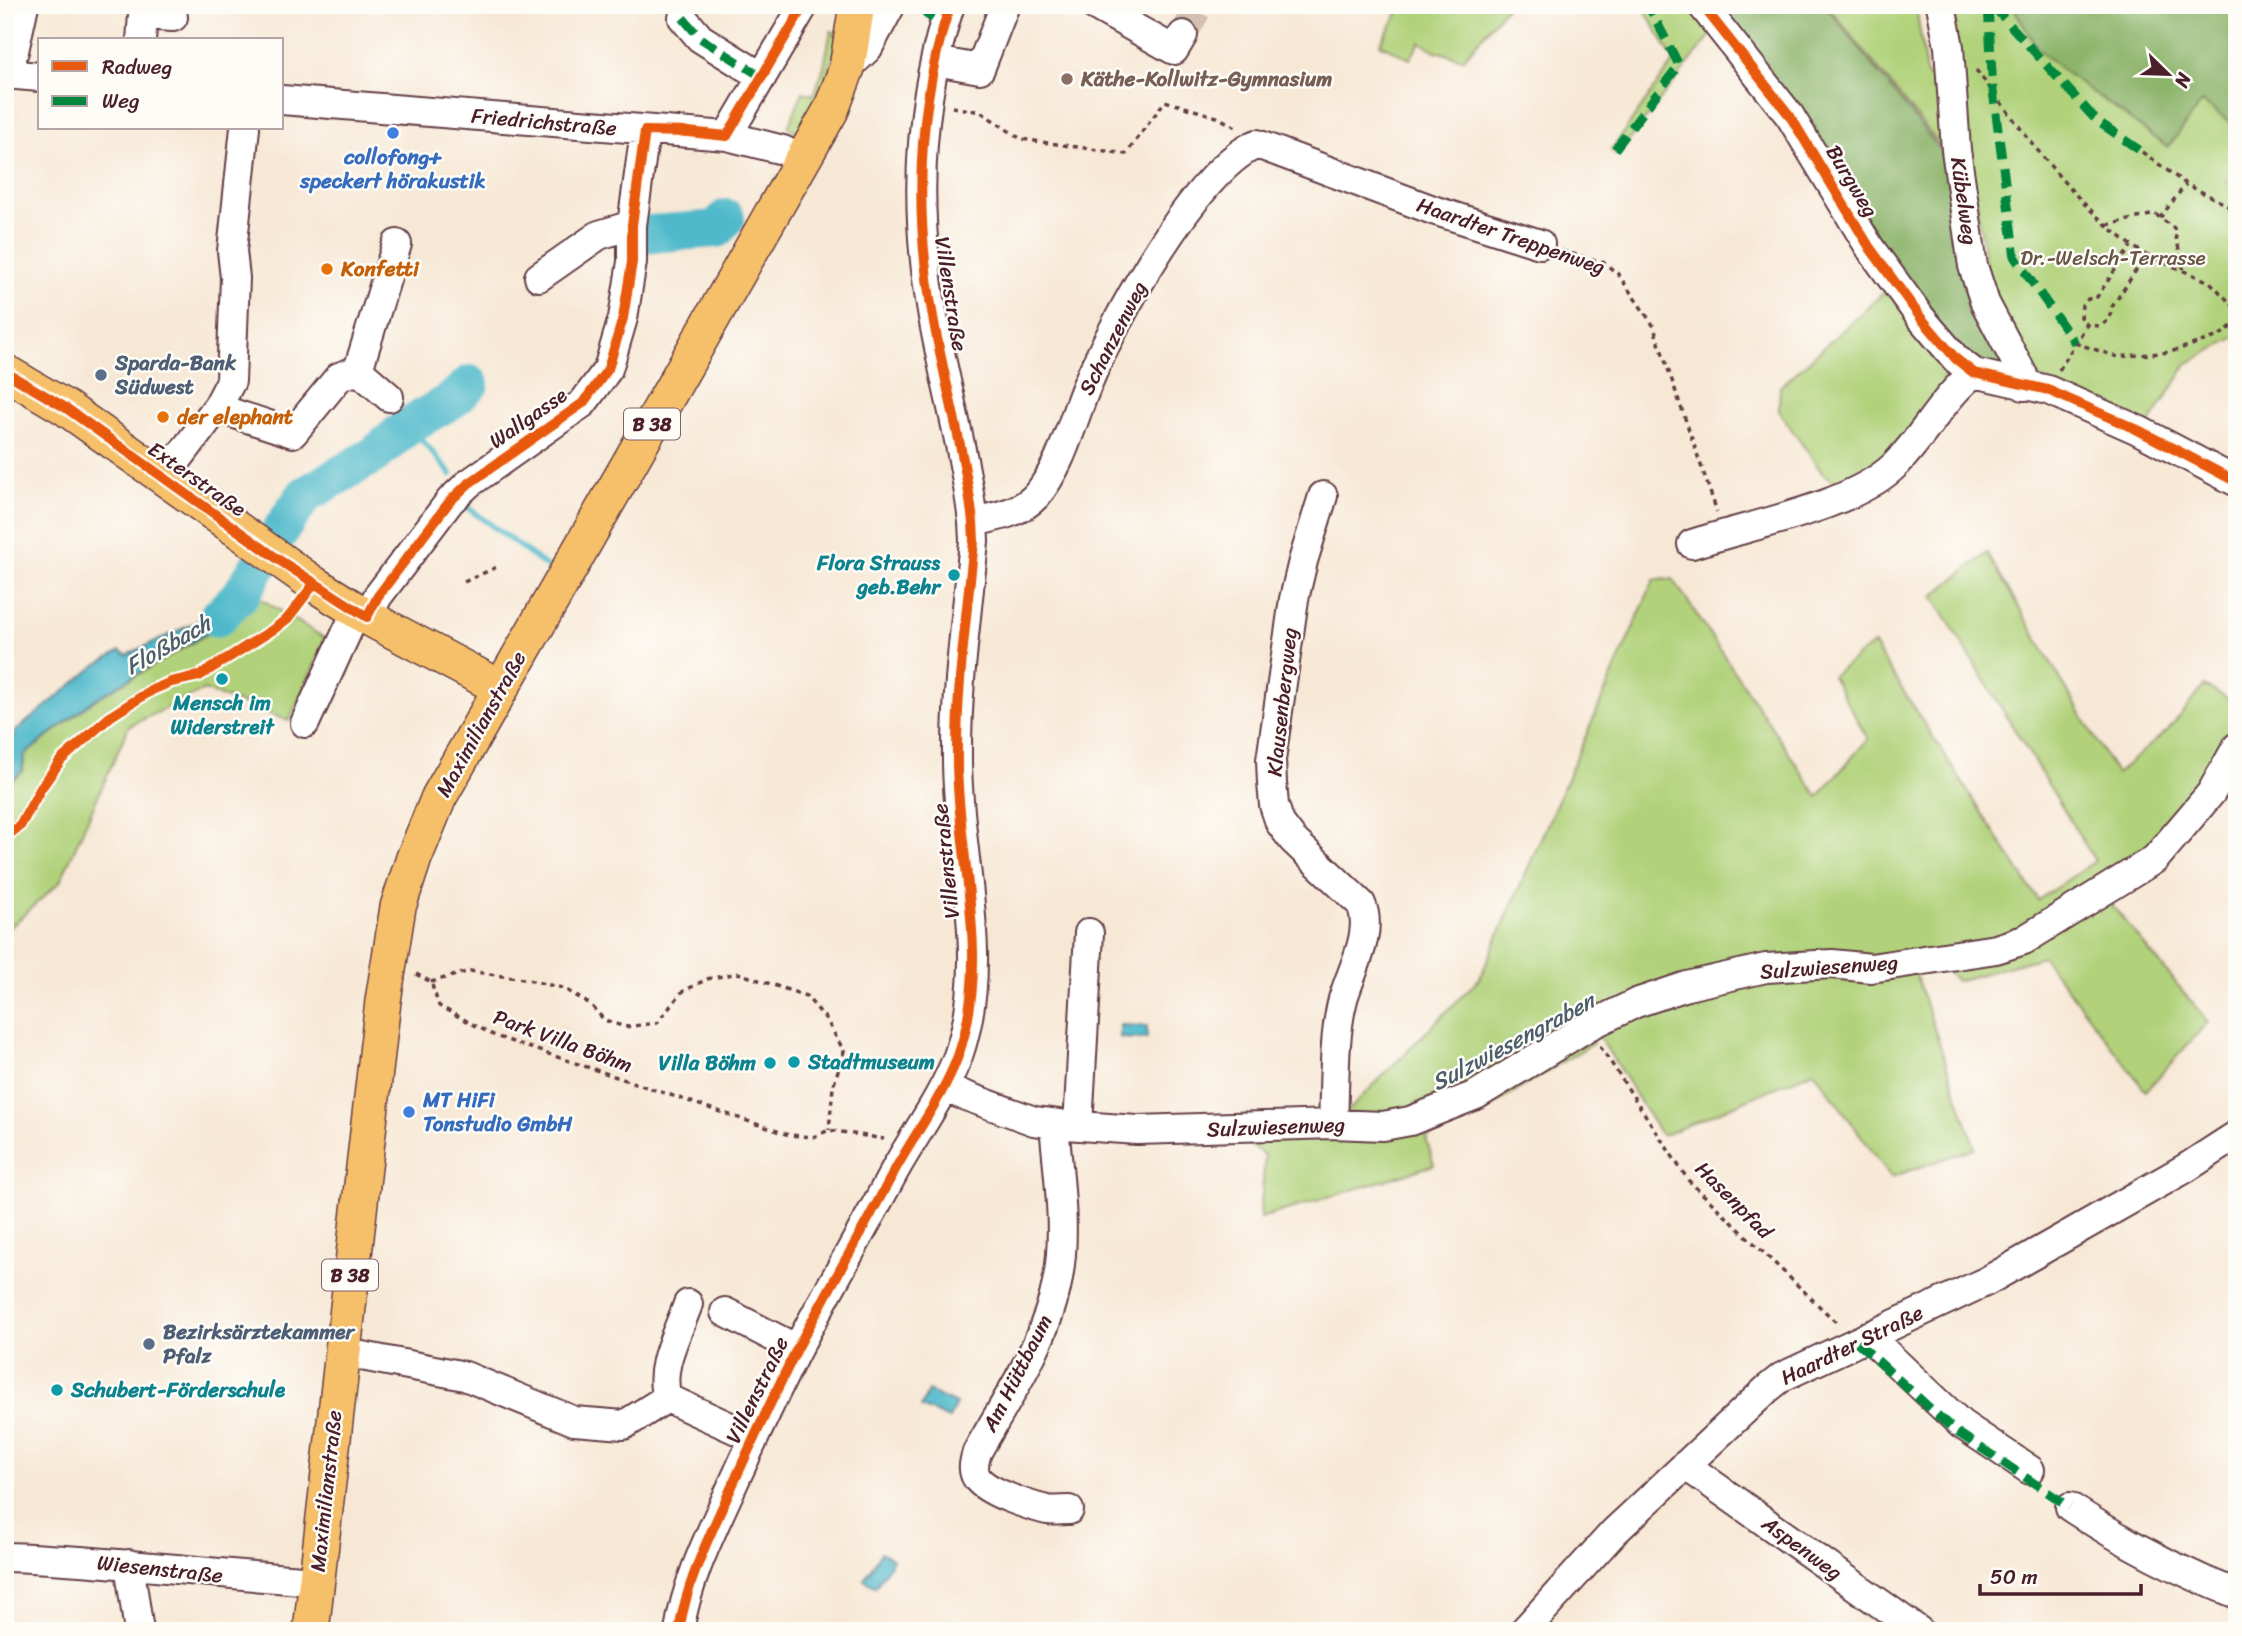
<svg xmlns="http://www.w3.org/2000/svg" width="2242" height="1636" viewBox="0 0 2242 1636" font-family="Sriracha,sans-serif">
<rect width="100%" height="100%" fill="#fdfcf7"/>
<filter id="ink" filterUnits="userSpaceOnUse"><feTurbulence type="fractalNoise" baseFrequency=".0143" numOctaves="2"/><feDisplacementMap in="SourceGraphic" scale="14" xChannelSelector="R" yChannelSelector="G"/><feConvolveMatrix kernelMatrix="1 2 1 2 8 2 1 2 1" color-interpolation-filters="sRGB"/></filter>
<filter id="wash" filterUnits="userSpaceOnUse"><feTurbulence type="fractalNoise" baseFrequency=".00686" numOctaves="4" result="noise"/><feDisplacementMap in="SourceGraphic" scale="28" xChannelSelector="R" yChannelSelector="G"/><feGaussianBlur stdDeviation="1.57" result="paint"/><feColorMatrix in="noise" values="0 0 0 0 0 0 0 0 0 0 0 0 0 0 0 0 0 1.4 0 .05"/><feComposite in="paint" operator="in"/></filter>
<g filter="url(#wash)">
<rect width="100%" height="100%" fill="#f7e8d5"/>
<path fill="#b1d27a" stroke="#7e7852" stroke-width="2" d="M1403,5H1508L1463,59L1436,51L1420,42L1410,59L1380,44Z
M1642,5H1692L1714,31L1617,155L1611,150L1674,61Z
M1827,5H1916L1926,73L1944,96L1945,152Z
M1946,5H2012L2037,48L2065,72L2168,147L2202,102L2237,127V166L2226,181L2237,190V336L2187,364L2147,428L2038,377L1990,292Z
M831,31L838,34C832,70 819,103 798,133L788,127L803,92L814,95L824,66Z
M1890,287L1946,364L1942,394L1885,458L1845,488L1823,474L1779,411L1780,387Z
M1987,553L2116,774L2168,730L2204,686L2237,703V734L2206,788L2147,855L2050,916L1914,970L1975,1148L1891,1177L1814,1071L1662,1136L1588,1019L1457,1093L1415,1103L1420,1121L1587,1036L1593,1043L1490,1107L1426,1138L1434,1165L1260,1218L1265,1155L1248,1144L1351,1108L1480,978L1654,580L1673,579L1818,797L1868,739L1832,676L1873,644L2038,900L2095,861L1933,596Z
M253,594L326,639L289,721L204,690L129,726L60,882L5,932V786L23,771L25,755L96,699L230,621Z
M2106,898L2208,1022L2146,1091L2043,957L1956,981L1940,963Z"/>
<path fill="#8cb46a" stroke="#6b6a4a" stroke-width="2" d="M1711,5H1825L1944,155L2005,362L2002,373L1964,359Z
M2012,5H2237V127L2202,102L2168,147L2065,72L2037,48Z"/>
<path fill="#4fb9cb" stroke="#4c6c7b" stroke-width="2" d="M246,576L258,585L229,620L95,699L24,755L22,771L5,785V744L15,736L14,732L95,666L120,651L127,655L209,616L235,591Z
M1120,1025L1147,1026V1039L1120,1038Z
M928,1391L956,1404L949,1419L921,1407Z
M881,1552L893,1559L876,1587L864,1580Z"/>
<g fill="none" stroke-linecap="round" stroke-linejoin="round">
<path stroke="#4fb9cb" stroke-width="6" d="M674,232L677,227
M409,425L451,474
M463,504L550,569
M2227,742L2237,725"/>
<path stroke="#4fb9cb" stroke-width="38" d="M650,234L717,229L726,218
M217,618L241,594L284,525L305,495L374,455L409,425L451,401L470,384"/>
</g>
</g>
<g filter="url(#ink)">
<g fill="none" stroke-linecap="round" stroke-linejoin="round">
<path stroke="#d4c0b3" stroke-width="28" stroke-dasharray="28 14" stroke-linecap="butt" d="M1183,35L1200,5"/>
<defs>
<path id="minor" d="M1094,5L1174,50L1183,35
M1702,5L1790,116L1870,248L1921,318L1956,359L1974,373L2048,390L2138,430L2237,482
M1941,5L1949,47L1956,150L1973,266L1985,303L2023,375L2024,386
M683,18L700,38L762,77
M141,40L143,15L173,17
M935,61L980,69L1005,5
M847,68L868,48L891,5
M5,74L40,77
M5,76L14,51L24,5
M282,100L727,136L783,150L803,160
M727,136L804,5
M539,277L599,235L632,225
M358,370L389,397
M218,406L229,412L293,433L339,377L358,370L397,244
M163,479L218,406L231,381L235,278L232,251L245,128
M1323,496L1303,561L1294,599L1271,760L1272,783L1274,805L1280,823L1293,840L1361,904C1374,932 1351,971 1343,999C1333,1038 1335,1083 1333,1124
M973,522C995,517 1020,513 1036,496C1062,466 1072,421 1087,385C1113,323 1195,170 1257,144L1433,210L1540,244
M1692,544C1750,525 1851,507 1894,466C1924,437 1942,398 1974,373
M367,617L378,596L450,501L468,484L583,403L608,369L623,318L632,262V225L645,131
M305,723L357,610
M944,1088L1034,1121L1066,1125L1137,1130L1333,1124L1383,1126L1410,1121L1476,1095L1587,1027L1636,1003L1687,986L1766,968L1832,964L1871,968L1996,949L2024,940L2155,859L2211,793L2237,747
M1054,1124C1058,1174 1067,1229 1058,1278C1047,1341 1008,1397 977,1452C975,1460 971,1469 977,1478C986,1492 1030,1506 1047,1510C1054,1511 1061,1510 1069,1510
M1078,1126L1089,933
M725,1312L797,1349
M1868,1336L1961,1424L2030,1470
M341,1352L465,1376L574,1421L624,1425L667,1398L754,1438
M667,1398C657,1367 678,1333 688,1304
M1685,1465L1919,1631
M2070,1507C2123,1542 2177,1571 2237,1594
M5,1557C109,1560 212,1574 316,1581
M129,1564L139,1631
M679,1631C687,1579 712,1531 733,1484C754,1438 775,1392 798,1347C830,1287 864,1228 896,1168C917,1131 943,1096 958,1056C992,959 958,861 957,762C956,688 967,614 974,541L973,522C965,453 945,385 933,317C914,212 917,107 950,5
M1524,1631L1614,1532L1767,1389L1782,1377L1987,1281L2186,1168L2237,1135"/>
<path id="major" d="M5,372L66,408L314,584L367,617L501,688
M311,1631L383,1001L398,907L414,858L439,797L831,110L847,68L857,5"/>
</defs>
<use href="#minor" stroke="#643d44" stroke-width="32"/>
<use href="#major" stroke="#643d44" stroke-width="38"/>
<path stroke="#643d44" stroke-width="3.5" stroke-dasharray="5 5" stroke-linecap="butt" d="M640,5L661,11
M1976,70C2027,135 2075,209 2146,255L2112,307L2109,320L2100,326L2087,325L2081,317L2082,305L2088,299L2097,297L2131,246
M952,107L981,112L1021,139L1126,154L1165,101L1217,117L1236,127
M2142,152L2186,184L2225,204L2237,213
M2160,218L2186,184
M2107,225L2155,214L2174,228L2184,271
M1562,251L1603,262L1618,274L1653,325L1717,512
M2146,255L2210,282L2237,310
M2075,343L2118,357L2170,352L2219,336L2237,322
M2059,370L2087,325
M464,582L499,566
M5,837L20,826L41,788L61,760L111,716L152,690L171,682L199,676L274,629L288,618L298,605
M416,974L431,982L439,1006L495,1036L789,1135L813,1137L829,1130L884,1139
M431,982L470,971L523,979L563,988L591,1005L604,1020L625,1027L657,1023L682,992L707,979L738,973L806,996L826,1019L844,1051L833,1087L829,1130
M1600,1046L1688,1180L1839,1325"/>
<use href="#minor" stroke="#fff" stroke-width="28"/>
<use href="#major" stroke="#f6c06b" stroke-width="35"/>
<path stroke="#00873e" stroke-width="9" stroke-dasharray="18 9" stroke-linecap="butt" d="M929,5L926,14L943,26
M1988,5L1993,91L2015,258L2075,343
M1992,5L2096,120L2142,152
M683,18L700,38L762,77
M5,74H6
M1615,149L1679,65L1648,5
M1857,1342L1954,1430L2070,1507"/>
<defs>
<path id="cycleway" d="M1702,5L1790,116L1870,248L1921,318L1956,359L1974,373L2048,390L2138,430L2237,482
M5,372L66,408L282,562L367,617L378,596L450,501L468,484L583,403L608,369L623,318L632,262V225L645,131L688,132L727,136L804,5
M5,837L20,826L41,788L61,760L111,716L152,690L171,682L199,676L274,629L288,618L314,584
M679,1631C687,1579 712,1531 733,1484C754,1438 775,1392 798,1347C830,1287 864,1228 896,1168C917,1131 943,1096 958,1056C992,959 958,861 957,762C956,688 967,614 974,541L973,522C965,453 945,385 933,317C914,212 917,107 950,5"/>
</defs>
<use href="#cycleway" stroke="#fdfcf7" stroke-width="15"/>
<use href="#cycleway" stroke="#e8590c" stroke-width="10"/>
</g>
</g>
<circle fill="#8d6e63" stroke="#fdfcf7" stroke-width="2.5" cx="1067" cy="79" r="7"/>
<g fill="#3f7fe0" stroke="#fdfcf7" stroke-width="2.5">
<circle cx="393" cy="133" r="7"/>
<circle cx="409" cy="1112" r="7"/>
</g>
<g fill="#e8710a" stroke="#fdfcf7" stroke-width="2.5">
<circle cx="327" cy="269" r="7"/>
<circle cx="163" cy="417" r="7"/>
</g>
<g fill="#5c6f8a" stroke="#fdfcf7" stroke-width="2.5">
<circle cx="101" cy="375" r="7"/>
<circle cx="149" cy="1344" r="7"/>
</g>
<g fill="#0f9aa8" stroke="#fdfcf7" stroke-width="2.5">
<circle cx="954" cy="575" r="7"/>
<circle cx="222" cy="679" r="7"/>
<circle cx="794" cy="1062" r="7"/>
<circle cx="770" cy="1063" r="7"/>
<circle cx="57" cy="1390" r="7"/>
</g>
<g text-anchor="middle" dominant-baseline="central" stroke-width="5" stroke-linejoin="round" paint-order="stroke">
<g fill="#fdfcf7" stroke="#806168" stroke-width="2">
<rect x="624" y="408.5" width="56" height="31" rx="5"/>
<rect x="322" y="1259.5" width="56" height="31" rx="5"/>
</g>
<g font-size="19" font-weight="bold" fill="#4a1f2b">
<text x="652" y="424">B 38</text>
<text x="350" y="1275">B 38</text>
</g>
<g font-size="21" font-weight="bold" fill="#785e54" stroke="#fdfcf7" text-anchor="start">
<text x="1081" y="79">Käthe-Kollwitz-Gymnasium</text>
</g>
<g font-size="21" fill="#4a1f2b" stroke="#fdfcf7">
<text transform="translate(544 122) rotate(5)">Friedrichstraße</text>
<text transform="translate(1852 181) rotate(59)">Burgweg</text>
<text transform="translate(1964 201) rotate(82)">Kübelweg</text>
<text transform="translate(1511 236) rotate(19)">Haardter Treppenweg</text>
<text transform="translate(951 294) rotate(81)">Villenstraße</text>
<text transform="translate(1113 338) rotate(-63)">Schanzenweg</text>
<text transform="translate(528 418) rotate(-35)">Wallgasse</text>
<text transform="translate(197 479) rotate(35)">Exterstraße</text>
<text transform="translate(1282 702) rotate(-84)">Klausenbergweg</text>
<text transform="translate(481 724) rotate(-61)">Maximilianstraße</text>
<text transform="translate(946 861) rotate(-96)">Villenstraße</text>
<text transform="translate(1829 967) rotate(-4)">Sulzwiesenweg</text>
<text transform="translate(563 1041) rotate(20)">Park Villa Böhm</text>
<text transform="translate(1276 1127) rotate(-2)">Sulzwiesenweg</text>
<text transform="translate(1734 1200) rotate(45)">Hasenpfad</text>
<text transform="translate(1852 1345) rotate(-26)">Haardter Straße</text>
<text transform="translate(1017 1373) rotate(-63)">Am Hüttbaum</text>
<text transform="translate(757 1390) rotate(-64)">Villenstraße</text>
<text transform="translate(326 1491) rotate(-84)">Maximilianstraße</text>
<text transform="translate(1802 1548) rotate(36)">Aspenweg</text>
<text transform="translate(160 1569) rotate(6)">Wiesenstraße</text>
</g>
<g font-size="21" font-weight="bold" fill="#366cbe" stroke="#fdfcf7">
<text x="393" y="157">collofong+<tspan x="393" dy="24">speckert hörakustik</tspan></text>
<text x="423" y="1100" text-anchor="start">MT HiFi<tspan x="423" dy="24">Tonstudio GmbH</tspan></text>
</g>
<g font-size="21" fill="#695543" stroke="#fdfcf7">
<text x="2113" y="258">Dr.-Welsch-Terrasse</text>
</g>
<g font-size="21" font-weight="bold" fill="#c56008" stroke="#fdfcf7" text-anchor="start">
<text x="341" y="269">Konfetti</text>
<text x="177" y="417">der elephant</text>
</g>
<g font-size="21" font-weight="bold" fill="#4e5e75" stroke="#fdfcf7" text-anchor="start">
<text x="115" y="363">Sparda-Bank<tspan x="115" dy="24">Südwest</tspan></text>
<text x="163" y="1332">Bezirksärztekammer<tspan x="163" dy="24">Pfalz</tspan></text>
</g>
<g font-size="21" font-weight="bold" fill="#0d838f" stroke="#fdfcf7" text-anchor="end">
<text x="940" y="563">Flora Strauss<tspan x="940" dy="24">geb.Behr</tspan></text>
<text x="222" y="703" text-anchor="middle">Mensch im<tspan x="222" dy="24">Widerstreit</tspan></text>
<text x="808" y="1062" text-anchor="start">Stadtmuseum</text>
<text x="756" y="1063">Villa Böhm</text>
<text x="71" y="1390" text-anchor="start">Schubert-Förderschule</text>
</g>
<g font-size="23" font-style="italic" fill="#4c5d6b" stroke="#fdfcf7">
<text transform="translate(168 645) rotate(-30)">Floßbach</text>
<text transform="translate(1513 1042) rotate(-28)">Sulzwiesengraben</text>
</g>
</g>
<rect width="2242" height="1636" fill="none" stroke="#fdfcf7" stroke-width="28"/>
<rect x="38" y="38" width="245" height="91" fill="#fdfcf7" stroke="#b5a4a5" stroke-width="2"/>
<rect x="52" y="61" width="35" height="10" fill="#e8590c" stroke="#b5a4a5" stroke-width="2"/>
<text x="102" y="74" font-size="21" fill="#4a1f2b">Radweg</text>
<rect x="52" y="96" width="35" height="10" fill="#00873e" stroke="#b5a4a5" stroke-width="2"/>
<text x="102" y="108" font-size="21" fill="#4a1f2b">Weg</text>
<g transform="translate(2168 74) rotate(113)" stroke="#fdfcf7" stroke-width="5" paint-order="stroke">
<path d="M0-5L12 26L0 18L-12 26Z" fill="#4a1f2b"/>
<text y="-10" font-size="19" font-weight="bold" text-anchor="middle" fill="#4a1f2b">N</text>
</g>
<path d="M1980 1584v10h161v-10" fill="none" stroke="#4a1f2b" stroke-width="3.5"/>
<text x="1990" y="1584" font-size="21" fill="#4a1f2b" stroke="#fdfcf7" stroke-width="5" paint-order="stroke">50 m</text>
</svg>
